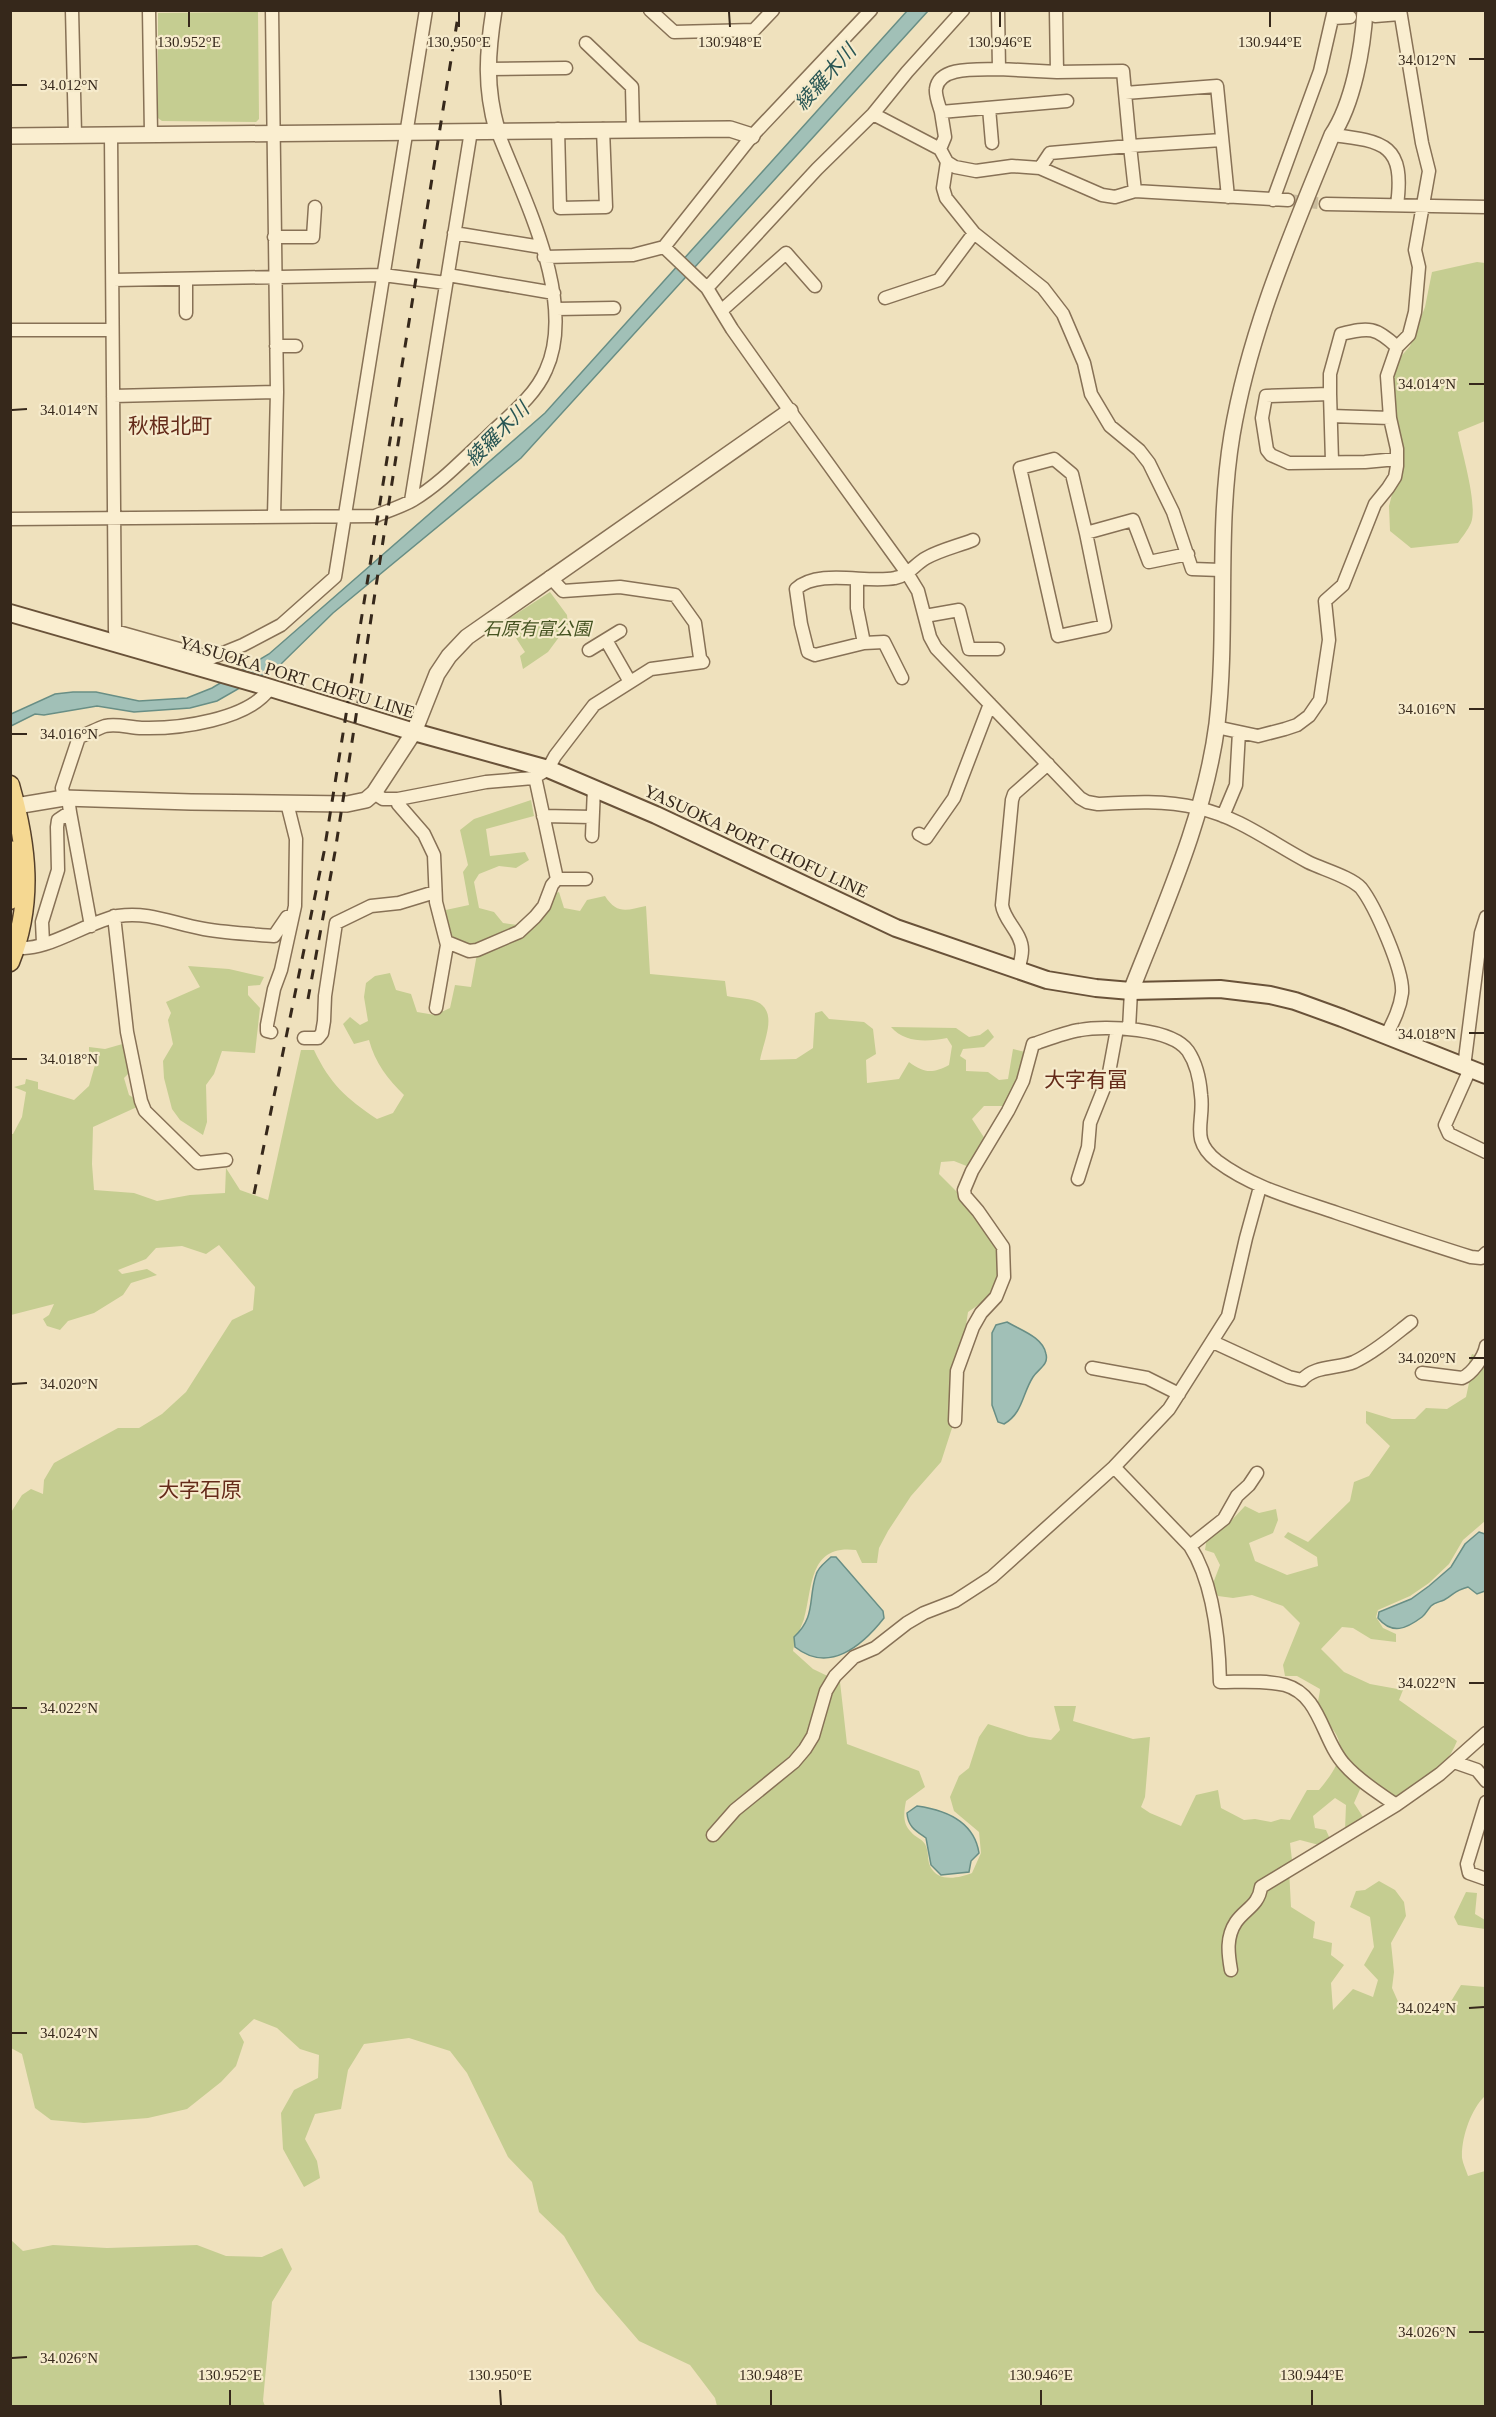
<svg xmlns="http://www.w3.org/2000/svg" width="1496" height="2417" viewBox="0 0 1496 2417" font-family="'Times New Roman','Noto Sans JP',serif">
<rect width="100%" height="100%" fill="#efe1bd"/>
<path fill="#c5cd91" d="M258,12L259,119L256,122L162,121L158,118V13Z
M1477,262L1485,263V421L1458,432C1462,453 1478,505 1471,523C1468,530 1462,537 1458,543L1411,548L1390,531L1389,506L1400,464L1391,368L1410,346L1425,307L1432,272Z
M550,592L567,615L568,625L548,652L523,669L520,656L525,652L507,624V620Z
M531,800L534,816L486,829L490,856L525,852L529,860L516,868L499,866L479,874L474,882L479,908L494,912L503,923L534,927L544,911L550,895L559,892L564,908L580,911L587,900L605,896C617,915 627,910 646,906L650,974L725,981L727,996C736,998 747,998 755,1001C780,1010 763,1042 760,1060L796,1059L813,1048L815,1013L822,1011L829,1019L864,1022L873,1029L876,1054L866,1060L867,1083L899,1079L909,1062C924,1073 932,1074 949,1065L952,1046L947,1038C927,1042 905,1043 891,1027L956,1028L969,1037L980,1035L988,1029L994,1037L984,1047L963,1049L960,1056L966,1060V1071L988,1072L999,1080L1008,1079L1013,1049L1025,1052L1021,1074L1004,1106H984L972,1119L985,1139L969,1167L954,1161L941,1162L939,1174L966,1201L999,1248L997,1276L990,1297L968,1312L965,1332L951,1387L952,1428L941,1462L911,1496L888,1531L879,1548L877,1563H862L856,1550C808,1544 813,1588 804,1619C800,1630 795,1639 793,1651L813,1669L840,1682L847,1744L919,1771L925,1787L906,1801C904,1812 902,1823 911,1832C915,1837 921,1838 925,1844C929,1851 927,1859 930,1866C938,1883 959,1878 972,1873L981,1853L979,1832L954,1811L950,1797L959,1776L969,1768L979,1737L988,1724L1029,1737L1051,1740L1060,1730L1054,1706H1076L1073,1721L1133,1739L1150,1737L1145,1797L1141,1807L1150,1813L1181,1826L1196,1795L1218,1790L1221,1808L1244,1820L1255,1819L1271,1822L1281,1819L1290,1820L1307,1790H1319C1333,1773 1349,1752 1334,1731C1329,1724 1320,1716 1318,1707C1317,1703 1320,1694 1320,1689L1297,1676H1285L1283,1665L1300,1623L1283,1606L1252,1595L1233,1598L1218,1596L1212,1586L1220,1565L1214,1553L1205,1550L1207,1537L1230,1522L1245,1506L1259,1513L1276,1509L1278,1520L1273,1533L1249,1543L1255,1561L1287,1575L1318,1566L1317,1557L1284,1537L1288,1532L1308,1542L1350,1501L1354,1482L1369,1476L1390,1446L1366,1423V1411L1392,1419H1415L1426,1408L1447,1409L1466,1397L1469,1383L1465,1380V1373L1472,1354L1485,1359V1521L1463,1540L1449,1564L1429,1583L1410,1596L1378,1610L1376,1617L1383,1628L1396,1634V1642L1371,1639L1353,1628L1342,1627L1321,1649L1344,1672L1370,1684L1403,1690L1399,1700L1457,1741C1446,1770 1421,1782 1396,1799L1365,1778L1354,1803L1363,1817L1345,1830L1346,1805L1335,1798L1313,1816L1315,1828L1326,1830L1330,1839L1319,1845L1300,1840L1290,1843L1292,1860L1289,1869L1291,1907L1315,1922L1313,1938L1332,1943L1331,1955L1344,1965L1331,1983L1333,2010L1353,1989L1373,1997L1378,1980L1364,1965L1374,1947L1370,1917L1350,1907L1356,1891L1365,1890L1379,1881L1395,1890L1404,1902L1406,1916L1391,1943L1394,1972L1392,1988L1404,2015L1450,2003L1461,1985L1485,1987V2096C1471,2109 1461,2138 1462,2158C1463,2164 1466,2170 1468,2176L1485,2171V2406H717L715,2398L690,2365L639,2341L596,2291L564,2236L539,2212L532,2182L508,2157L467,2073L450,2051L409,2038L364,2044L348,2070L341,2109L315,2114L305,2139L317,2161L320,2178L304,2187L283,2149L281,2113L294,2090L318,2078L319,2055L300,2049L277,2028L254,2019L239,2033L244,2042L236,2066L221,2082L187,2109L148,2118L84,2123L51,2120L35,2108L22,2054L11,2048L10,1514L22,1495L31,1489L43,1494L44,1480L54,1463L118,1428H139L162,1414L186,1392L232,1320L253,1310L255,1287L219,1245L206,1254L182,1246L156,1248L146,1259L118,1270L122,1274L147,1269L157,1275L131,1283L123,1295L94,1313L68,1321L60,1330L47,1326L43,1319L49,1315L54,1304L11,1315V1134H13L22,1117L26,1092L14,1087L25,1084L26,1079L38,1082V1089L74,1100L89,1086L95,1065L89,1057V1047L105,1049L126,1043L131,1071L124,1078L129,1095L137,1100V1107L93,1127L92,1164L94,1190L134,1193L157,1201L190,1195L225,1193L226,1168L240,1190L268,1200L301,1050H314C330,1084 346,1098 377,1119L393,1113L404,1095C388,1079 375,1063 369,1040L354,1044L343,1024L350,1017L360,1025L368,1021L364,997L366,983L375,976L390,973L396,990L411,994L417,1012L435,1015L450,1008L455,985L471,987L477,954L450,939L441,911L469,905L463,872L468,865L460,830L474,819Z
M188,966L229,969L264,977L260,985L248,986V995L260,1008L255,1053L222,1051L214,1074L206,1085L207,1122L203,1135L180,1120L172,1109L164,1078L163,1061L173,1044L168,1020L171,1013L166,1002L200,987Z
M1466,1892L1477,1893L1475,1914L1485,1920V1929L1458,1925L1454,1917Z
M11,2240L23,2251L53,2245L107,2248L197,2245L226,2256L262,2257L282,2248L292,2269L272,2302L263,2401L265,2406H11Z"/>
<path fill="#a1c0b7" stroke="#688e85" stroke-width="1.5" d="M907,11H928L521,458L333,613L280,665L217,701L190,708L134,712L97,706L44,715L35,714L11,726V714L55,694L73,692H96L139,701L187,698L212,688L269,654L545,413Z
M1007,1322C1020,1330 1043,1337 1046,1354C1049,1365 1038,1369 1033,1377C1022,1394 1023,1413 1004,1424L998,1422L992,1405V1333L996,1325Z
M1479,1532L1485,1534V1591L1477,1594L1468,1587C1453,1591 1455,1594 1444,1600C1440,1602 1435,1602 1431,1606C1428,1609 1426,1614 1422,1617C1406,1629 1392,1635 1378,1618L1379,1612L1411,1599L1429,1586L1451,1567L1465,1544Z
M831,1557H836L883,1611L884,1618C862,1646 829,1674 795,1647L794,1637C816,1617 808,1599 816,1575C818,1567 825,1563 831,1557Z
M917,1806C946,1810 974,1821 979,1853L971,1861L969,1872L941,1875L931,1865L926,1838C916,1831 908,1827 907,1813Z"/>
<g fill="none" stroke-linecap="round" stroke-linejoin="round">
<path stroke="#cabc9d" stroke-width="12" stroke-dasharray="12 6" stroke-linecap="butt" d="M1288,200L1326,204"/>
<defs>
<path id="minor" d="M72,10L75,134
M149,10L151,134
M272,10L277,392L274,516
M650,10L674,32L754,30L773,10
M998,10L999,69L1057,72
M1056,10L1057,72L1123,71L1125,93
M1375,16L1400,14
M1334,18L1350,17
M586,43L632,87L633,129
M488,69L566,68
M999,69C981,70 939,65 936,89C935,95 939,105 941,112L1067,101
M989,108L992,143
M873,114L940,149L947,162L955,167L976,171L1012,166L1040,168L1102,195L1115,197L1135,191L1288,200
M558,129L560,208L606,207L603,129
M111,135L115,631L211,658L243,645L281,625L335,577L426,10
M1332,135C1385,141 1405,145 1397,205
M1222,140L1130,146L1125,93L1217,86L1228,197
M940,149L945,137L941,112
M947,162L943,188L946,198L974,233L1043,288L1063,314L1084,363L1091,394L1110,426L1139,450L1149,463L1173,512L1192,569L1221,570
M1040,168L1050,153L1130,146L1135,191
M1273,200L1320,71L1334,10
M1326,204L1486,207
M454,233L541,247
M274,237H313L315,207
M664,247L707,288L732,329L790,411L907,573L918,591L930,637L936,648L1080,798L1087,802L1098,804C1132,802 1164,800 1198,808C1241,818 1270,842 1308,862C1322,869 1351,877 1361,888C1375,906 1404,971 1402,993C1400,1009 1393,1022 1386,1036
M544,257L633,255L664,247L752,136L871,10
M448,275L554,293
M113,280L383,275L446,283
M707,288L817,169L873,114L907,72L963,10
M885,298L939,280L974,233
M556,309L614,308
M721,311L786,253L815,286
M186,313V279
M10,330H112
M276,346H296
M1397,347C1376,327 1369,327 1341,334L1330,374V394L1266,396L1262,418L1267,450L1271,455L1289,463L1365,462L1397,459
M1330,394L1332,461
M113,396L277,392
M1331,416L1390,418
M411,501L471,131
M10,519L375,516C387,511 401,507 413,500C440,484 463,459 486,438C507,417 534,398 546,370C578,300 522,196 497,130
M1086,533L1105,626L1058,636L1020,468L1054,459L1072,474L1086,533L1133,520L1149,562L1188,554
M857,579V608L864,643
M925,616L959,610L969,649H998
M606,640L630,682
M589,650L620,631
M902,678L884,642L864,643L815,655L808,652L801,624L796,589C819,568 868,584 895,578C908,576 915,564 926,558C940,550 958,546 973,540
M1216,727L1258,736L1285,729L1297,725L1309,716L1320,700L1329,640L1325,601L1343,585L1375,504L1388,488L1395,477L1397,466V449L1390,418L1387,376L1397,347L1409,335L1415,312L1419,267L1415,250L1429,171L1422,143L1400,10
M535,777L557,879H586
M374,793L383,799H398L486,782L533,778L548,769L555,756L594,705L651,669L703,662L700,658L695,623L675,595L620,587L563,591L550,577
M64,798L62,788L79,737C88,734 96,729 105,726C117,723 130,728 142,728C178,729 249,720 270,688
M398,799V804L424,834L434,855L436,902L447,945L436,1008
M70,812L91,926
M543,816L592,817
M1223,816L1236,785L1239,732
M919,834L926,838L954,798L990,704
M592,836L594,788
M114,916L127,1032L141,1101L145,1111L198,1163L226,1160
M447,942L469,951L477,950L519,932L535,917L544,906L552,885L557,879
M43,943L42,922L58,870L57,827L58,820L70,812L68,798
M17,947C42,954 91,920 118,916C149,911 174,924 204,929C227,933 250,934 274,936L287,917L293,915
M1018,970C1020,963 1022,957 1022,950C1022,933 1004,921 1002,905L1012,800L1014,794L1048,764
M1129,1029L1131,991
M271,1032L267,1031V1025L274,989L281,970L295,906L296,839L287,803
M304,1038H318L322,1033L324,1021L325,996L336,923L371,906L399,903L435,892
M1464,1067L1481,933L1486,917
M1470,1069L1445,1125L1449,1134L1486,1152
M1078,1179L1088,1147L1090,1123L1108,1078L1117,1029
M1213,1342L1289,1377L1302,1380C1315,1365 1337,1369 1354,1362C1375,1352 1393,1336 1411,1322
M1092,1368L1147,1378L1179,1394
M1422,1373L1462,1378C1472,1374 1484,1357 1486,1346
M955,1421L957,1371L973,1327L981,1313L996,1297L1004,1277L1003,1247L978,1211L965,1196L964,1190L972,1171L1008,1111L1023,1081L1033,1044L1037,1043C1051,1038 1066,1032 1080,1030C1106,1025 1172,1028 1188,1051C1196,1063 1200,1081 1201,1095C1205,1122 1189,1139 1217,1161C1253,1188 1296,1199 1337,1213C1382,1228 1426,1243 1471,1257L1481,1258L1486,1253
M1114,1467L1190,1546C1213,1582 1219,1639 1220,1682C1241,1682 1265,1680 1285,1685C1321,1695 1322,1741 1345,1765C1359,1781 1379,1793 1396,1805
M1190,1546L1224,1519L1237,1496L1249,1485L1257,1473
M1454,1762L1477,1770L1486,1781
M1486,1802L1467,1864L1469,1873L1486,1879
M713,1835L735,1810L794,1762L805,1749L813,1736L826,1691L835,1676L854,1657L875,1648L907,1623L924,1613L955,1601L992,1577L1114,1467L1169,1409L1228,1316L1246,1238L1260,1187
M1231,1970C1228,1953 1226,1937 1236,1922C1245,1909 1259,1905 1261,1887L1396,1805L1440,1774L1486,1733"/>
<path id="tertiary" d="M494,10C487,54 485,87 497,130
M10,136L730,129L752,136
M10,807L64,798L191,802L347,804L366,800L374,793L414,732L437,674L449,656L467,637L790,411
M1131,991C1165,904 1205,817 1217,724C1228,628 1216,531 1232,435C1250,329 1292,234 1332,135C1353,104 1363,48 1365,10"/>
<path id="secondary" d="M10,613L264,686L414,732L548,769L656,815L896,928L1047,980L1096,988L1131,991L1220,989L1270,995L1295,1001L1342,1018L1486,1075"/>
<path id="primary" d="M10,785C27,845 34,902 10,962
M10,850V900"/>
</defs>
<use href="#minor" stroke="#877156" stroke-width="15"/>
<use href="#tertiary" stroke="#877156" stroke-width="18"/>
<use href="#secondary" stroke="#695239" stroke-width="20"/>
<use href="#primary" stroke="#543f2a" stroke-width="21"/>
<use href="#minor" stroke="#faeed0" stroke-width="12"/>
<use href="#tertiary" stroke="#faeed0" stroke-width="15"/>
<use href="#secondary" stroke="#faeed0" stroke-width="16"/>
<use href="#primary" stroke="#f5d892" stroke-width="18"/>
<path stroke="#36281b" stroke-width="3" stroke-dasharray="10 10" stroke-linecap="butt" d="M308,999L335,852L402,418
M254,1194L324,852L459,10"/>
</g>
<path fill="none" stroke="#36281b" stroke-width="2" d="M189,12V27M459,12V27M729,12L730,27M1000,12V27M1270,12V27M1469,59H1484M12,85H27M1469,384H1484M12,410L27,409M1469,709H1484M12,734H27M1469,1033H1484M12,1059H27M1469,1358H1484M12,1384L27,1383M1469,1683H1484M12,1708H27M1469,2008L1484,2007M12,2033H27M1469,2332H1484M12,2358L27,2357M230,2390V2405M500,2390L501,2405M771,2390V2405M1041,2390V2405M1312,2390V2405"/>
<g text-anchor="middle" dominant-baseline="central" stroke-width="4.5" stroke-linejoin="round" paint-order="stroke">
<g font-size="18" font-style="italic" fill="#455321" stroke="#f6ebcc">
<text x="537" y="629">石原有富公園</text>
</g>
<g font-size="18" fill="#36281b" stroke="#f6ebcc">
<text transform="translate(297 677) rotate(17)">YASUOKA PORT CHOFU LINE</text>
<text transform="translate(756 841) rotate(25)">YASUOKA PORT CHOFU LINE</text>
</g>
<g font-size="20" font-style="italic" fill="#295654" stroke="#f6ebcc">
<text transform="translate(825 77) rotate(-48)">綾羅木川</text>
<text transform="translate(497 434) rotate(-45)">綾羅木川</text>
</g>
<g font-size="21" fill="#642a19" stroke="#f6ebcc">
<text x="170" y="426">秋根北町</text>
<text x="1086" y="1080">大字有冨</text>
<text x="200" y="1490">大字石原</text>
</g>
</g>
<g font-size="15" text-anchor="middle" fill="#36281b" stroke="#f6ebcc" stroke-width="4.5" stroke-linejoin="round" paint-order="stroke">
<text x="189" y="47">130.952°E</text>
<text x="459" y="47">130.950°E</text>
<text x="730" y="47">130.948°E</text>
<text x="1000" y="47">130.946°E</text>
<text x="1270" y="47">130.944°E</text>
<text x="1427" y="65">34.012°N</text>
<text x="69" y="90">34.012°N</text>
<text x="1427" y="389">34.014°N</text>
<text x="69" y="415">34.014°N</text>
<text x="1427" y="714">34.016°N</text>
<text x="69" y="739">34.016°N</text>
<text x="1427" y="1039">34.018°N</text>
<text x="69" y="1064">34.018°N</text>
<text x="1427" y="1363">34.020°N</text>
<text x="69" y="1389">34.020°N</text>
<text x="1427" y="1688">34.022°N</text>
<text x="69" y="1713">34.022°N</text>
<text x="1427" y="2013">34.024°N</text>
<text x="69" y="2038">34.024°N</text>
<text x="1427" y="2337">34.026°N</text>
<text x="69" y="2363">34.026°N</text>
<text x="230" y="2380">130.952°E</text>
<text x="500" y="2380">130.950°E</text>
<text x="771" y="2380">130.948°E</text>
<text x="1041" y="2380">130.946°E</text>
<text x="1312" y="2380">130.944°E</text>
</g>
<rect width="1496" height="2417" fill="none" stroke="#36281b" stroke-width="24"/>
</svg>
